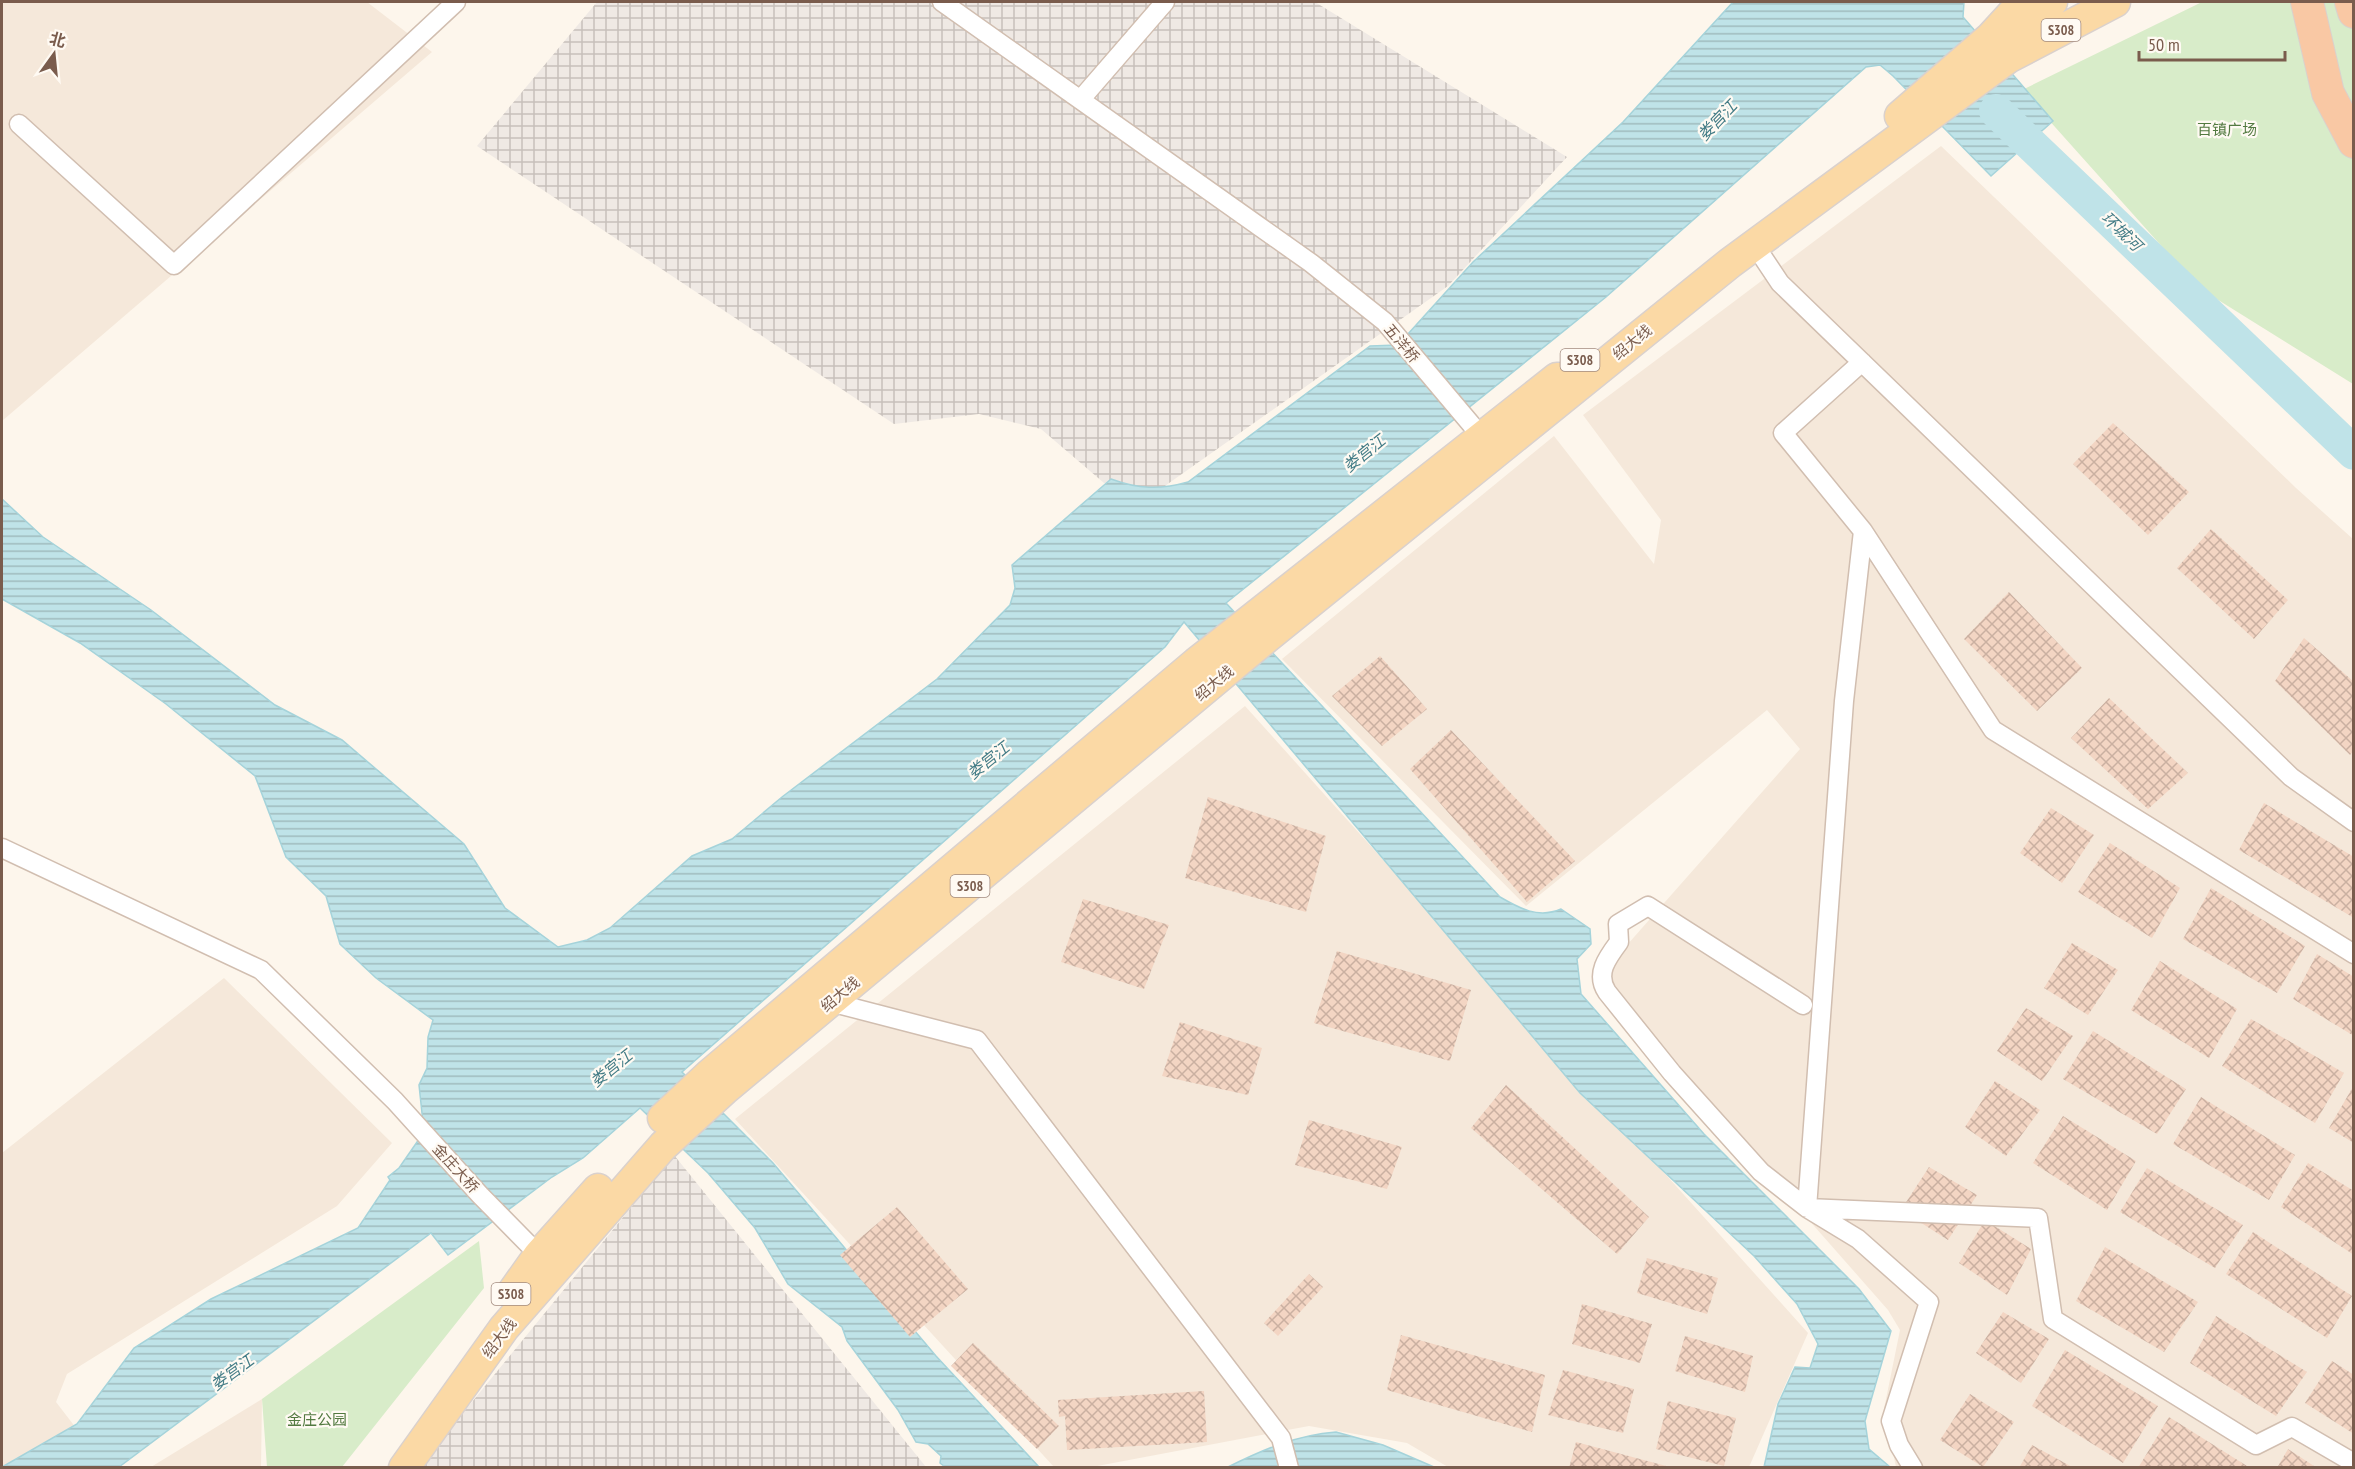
<svg xmlns="http://www.w3.org/2000/svg" width="2355" height="1469" viewBox="0 0 2355 1469" font-family="'PT Sans Narrow','Noto Sans SC',sans-serif">
<defs>
<pattern id="industrial-grid" width="8" height="8" patternUnits="userSpaceOnUse" patternTransform="scale(1.5)"><rect width="8" height="8" fill="#efe9e4"/><path d="M0 4h8M4 0v8" fill="none" stroke="#c7c0bb"/></pattern>
<pattern id="water-rules" width="6" height="5" patternUnits="userSpaceOnUse" patternTransform="scale(1.5)"><rect width="6" height="5" fill="#bfe3e8"/><path d="M0 2.5h6" fill="none" stroke="#a0bbbe"/></pattern>
<pattern id="building-cross-hatch" width="8" height="8" patternUnits="userSpaceOnUse" patternTransform="scale(1.5)"><rect width="8" height="8" fill="#f3d5c3"/><path d="M0 0l8 8M0 8l8-8" fill="none" stroke="#cab0a1"/></pattern>
</defs>
<rect width="100%" height="100%" fill="#fdf6ec"/>
<path fill="#f5e8da" d="M2,2H367L432,52L2,421Z
M1941,146L2296,488L2353,539V1467H1896L1884,1409L1900,1330L1888,1310L1597,979L1800,749L1767,710L1526,906L1282,659L1554,436L1654,564L1661,520L1583,415Z
M1245,706L1808,1333L1749,1467H1448L1407,1443L1309,1426L1092,1467H1054L735,1119Z
M224,978L392,1143L337,1206L67,1374L56,1402L106,1467L2,1468V1153Z
M262,1399L261,1467H151Z"/>
<path fill="url(#industrial-grid)" d="M597,2H1315L1567,157L1448,286L1155,493L1104,483L1041,429L979,414L894,424L477,146Z
M674,1155L926,1467L418,1468Z"/>
<path fill="#d8ecc9" d="M2202,2H2343L2353,8V384L2199,288L2022,90Z
M479,1241L484,1288L342,1467H267L262,1399Z"/>
<path fill="url(#water-rules)" stroke="#a5d3da" stroke-width="1.5" d="M1733,2H1964L1963,17L2053,121L1991,176L1893,76L1880,65L1866,67L1606,297L1226,603L1500,897C1519,908 1538,919 1561,909L1590,929L1591,944L1577,959L1581,994L1704,1134L1859,1289L1891,1331L1865,1421L1869,1449L1890,1467H1764L1778,1404L1795,1367L1810,1368L1818,1344L1797,1304L1754,1256L1580,1093L1184,622L1165,647L682,1072L773,1163L936,1356L1039,1467H945L940,1463L941,1456L928,1444L916,1442L898,1410L847,1341L842,1327L788,1284L755,1228L708,1173L640,1108L583,1158L552,1177L448,1255L431,1233L119,1467H2L77,1424L134,1348L211,1299L358,1228L390,1180L388,1177L399,1168L424,1132L419,1085L427,1068L428,1037L433,1020L376,978L340,944L326,896L286,857L255,776L166,704L80,643L2,599V499L43,537L151,610L275,705L342,740L464,844L505,908L558,947L587,940L610,928L692,856L732,839L782,797L937,679L1010,605L1015,588L1012,565L1111,479C1138,489 1160,490 1188,482L1370,346L1398,345L1473,262L1623,122Z
M1336,1432L1383,1445L1434,1467L1226,1468C1262,1450 1296,1435 1336,1432Z"/>
<g fill="none" stroke-linecap="round" stroke-linejoin="round">
<path stroke="#bfe3e8" stroke-width="34" d="M1996,111L2354,453"/>
</g>
<path fill="url(#building-cross-hatch)" d="M2113,423L2189,492L2148,535L2073,464Z
M2211,529L2288,600L2254,639L2177,568Z
M2009,592L2082,668L2037,711L1964,639Z
M2304,638L2354,682V750L2350,755L2275,681Z
M1380,656L1427,709L1382,746L1332,696Z
M2109,698L2188,773L2148,809L2071,738Z
M1451,730L1575,861L1527,902L1410,769Z
M1208,797L1326,836L1306,912L1185,878Z
M2264,803L2354,857V918L2239,850Z
M2051,808L2094,835L2062,883L2020,853Z
M2110,843L2180,888L2152,938L2078,892Z
M2211,888L2305,946L2277,993L2183,939Z
M1083,899L1169,925L1144,989L1061,962Z
M2072,943L2118,970L2088,1015L2044,988Z
M1337,951L1471,990L1450,1061L1314,1023Z
M2317,954L2354,977V1036L2293,999Z
M2160,961L2237,1009L2209,1058L2131,1010Z
M2026,1008L2073,1036L2042,1081L1997,1051Z
M2251,1019L2344,1073L2315,1123L2222,1066Z
M1180,1022L1262,1048L1248,1095L1162,1076Z
M2093,1031L2186,1089L2157,1134L2063,1079Z
M1995,1081L2040,1110L2006,1156L1965,1127Z
M1506,1085L1649,1217L1617,1254L1471,1128Z
M2354,1085V1143L2329,1128Z
M2201,1097L2295,1155L2269,1200L2173,1144Z
M2063,1116L2136,1161L2107,1210L2033,1163Z
M1309,1120L1402,1147L1387,1189L1295,1165Z
M2308,1163L2354,1191V1255L2281,1207Z
M1929,1167L1977,1195L1948,1240L1901,1210Z
M2147,1168L2243,1225L2215,1268L2120,1212Z
M897,1207L968,1289L910,1337L840,1255Z
M1985,1220L2031,1249L2007,1295L1959,1263Z
M2253,1232L2352,1296L2327,1338L2226,1274Z
M2105,1247L2198,1302L2164,1352L2076,1301Z
M1647,1258L1718,1278L1707,1314L1637,1293Z
M1309,1274L1323,1287L1278,1336L1264,1323Z
M1582,1304L1652,1324L1640,1363L1572,1344Z
M2003,1312L2049,1339L2021,1383L1976,1353Z
M2216,1316L2307,1372L2276,1416L2190,1363Z
M1401,1335L1545,1375L1532,1432L1387,1390Z
M1685,1336L1753,1356L1745,1392L1675,1371Z
M973,1343L1059,1426L1037,1449L951,1366Z
M2065,1350L2158,1406L2123,1463L2032,1406Z
M2332,1361L2354,1375V1434L2305,1403Z
M1563,1370L1634,1389L1623,1433L1548,1415Z
M1204,1391L1207,1442L1067,1450L1065,1416L1059,1417L1058,1400Z
M1970,1394L2014,1422L1983,1467L1940,1440Z
M1668,1401L1736,1418L1724,1466L1656,1449Z
M2169,1417L2247,1466L2246,1468H2138Z
M1576,1442L1670,1467V1468H1569Z
M2032,1445L2074,1468H2019Z
M2288,1449L2317,1468H2277Z"/>
<g fill="none" stroke-linecap="round" stroke-linejoin="round">
<defs>
<path id="minor" d="M942,2L1311,263L1385,322L1481,436
M1081,99L1165,2
M19,124L174,265L456,2
M1754,244L1780,283L2291,777L2354,822
M1862,362L1783,433L1863,531L1844,701L1807,1208L2038,1218L2053,1319L2256,1445L2292,1427L2354,1463
M1863,531L1993,730L2354,954
M2,848L261,970L395,1101L480,1195L539,1255
M830,1002L977,1040L1281,1438L1289,1468
M1803,1005L1648,906L1618,924L1619,942C1607,958 1595,974 1607,992L1672,1073L1761,1172L1807,1208L1858,1239L1929,1302L1891,1421L1899,1445L1913,1468"/>
<path id="primary" d="M2007,27L2052,2
M1900,116L1991,37L2023,2
M663,1118L710,1074L1196,663L1557,378
M512,1293L539,1255L598,1189
M404,1468L504,1328L663,1146L725,1089L1266,638L1730,263L2008,58L2115,2"/>
<path id="trunk" d="M2307,2L2328,93L2354,142
M2351,2L2354,12"/>
</defs>
<use href="#minor" stroke="#d1beb0" stroke-width="21"/>
<use href="#primary" stroke="#dad1cd" stroke-width="33"/>
<use href="#trunk" stroke="#dad1cd" stroke-width="34"/>
<use href="#minor" stroke="#fff" stroke-width="18"/>
<use href="#primary" stroke="#fbd9a5" stroke-width="30"/>
<use href="#trunk" stroke="#f9c8a4" stroke-width="32"/>
</g>
<g text-anchor="middle" dominant-baseline="central" stroke-width="4.5" stroke-linejoin="round" paint-order="stroke">
<g fill="#fffaf3" stroke="#a28b7f" stroke-width="1.5">
<rect x="2041.5" y="19" width="39" height="22" rx="4.5"/>
<rect x="1560.5" y="349" width="39" height="22" rx="4.5"/>
<rect x="950.5" y="875" width="39" height="22" rx="4.5"/>
<rect x="491.5" y="1283" width="39" height="22" rx="4.5"/>
</g>
<g font-size="14" font-weight="bold" fill="#7a5c4d">
<text x="2061" y="30">S308</text>
<text x="1580" y="360">S308</text>
<text x="970" y="886">S308</text>
<text x="511" y="1294">S308</text>
</g>
<g font-size="15" fill="#537a41" stroke="#fffaf3">
<text x="2227" y="129">百镇广场</text>
<text x="317" y="1419">金庄公园</text>
</g>
<g font-size="15" fill="#7a5c4d" stroke="#fffaf3">
<text transform="translate(1632 342) rotate(-39)">绍大线</text>
<text transform="translate(1402 343) rotate(50)">五洋桥</text>
<text transform="translate(1214 683) rotate(-40)">绍大线</text>
<text transform="translate(840 994) rotate(-40)">绍大线</text>
<text transform="translate(456 1168) rotate(48)">金庄大桥</text>
<text transform="translate(499 1338) rotate(-53)">绍大线</text>
</g>
<g font-size="16" font-style="italic" fill="#437c86" stroke="#fffaf3">
<text transform="translate(1717 120) rotate(-46)">娄宫江</text>
<text transform="translate(2122 231) rotate(44)">环城河</text>
<text transform="translate(1364 453) rotate(-39)">娄宫江</text>
<text transform="translate(988 760) rotate(-39)">娄宫江</text>
<text transform="translate(611 1068) rotate(-39)">娄宫江</text>
<text transform="translate(232 1372) rotate(-36)">娄宫江</text>
</g>
</g>
<rect width="2355" height="1469" fill="none" stroke="#7a5c4d" stroke-width="6"/>
<g transform="translate(54 54) rotate(15)" stroke="#fffaf3" stroke-width="4.5" paint-order="stroke">
<path d="M0-4.5L10 22L0 15L-10 22Z" fill="#7a5c4d"/>
<text y="-9" font-size="16" font-weight="bold" text-anchor="middle" fill="#7a5c4d">北</text>
</g>
<path d="M2139 51v9h146v-9" fill="none" stroke="#7a5c4d" stroke-width="3"/>
<text x="2148" y="51" font-size="18" fill="#7a5c4d" stroke="#fffaf3" stroke-width="4.5" paint-order="stroke">50 m</text>
</svg>
